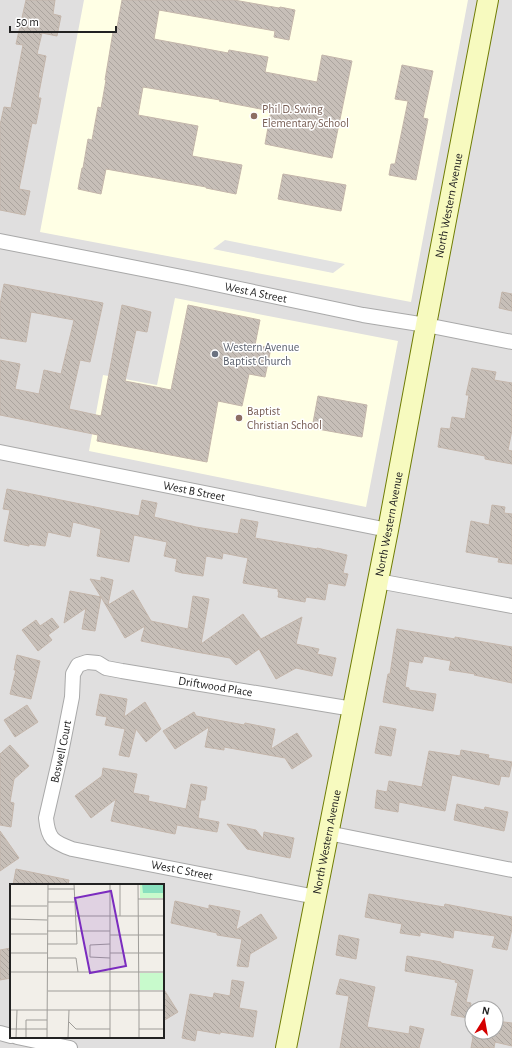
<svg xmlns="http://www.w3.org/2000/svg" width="512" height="1048" viewBox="0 0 512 1048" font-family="'Alegreya Sans',sans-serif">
<defs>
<pattern id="building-back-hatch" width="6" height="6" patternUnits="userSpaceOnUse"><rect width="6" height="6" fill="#c7bfb8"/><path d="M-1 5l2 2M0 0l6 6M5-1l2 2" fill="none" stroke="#aba49e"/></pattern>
</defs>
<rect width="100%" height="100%" fill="#f2efe9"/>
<path fill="#e0dfdf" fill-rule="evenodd" d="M0,0H512V1048H0ZM11,885H163V1037H11ZM472,1008H496V1032H472Z"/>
<path fill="#ffffe5" d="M84,0H468L411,302L40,232Z
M175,298L398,341L366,507L89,451L103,375L157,385Z"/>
<path fill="#e2e2e2" d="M225,240L345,264L333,273L213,249Z"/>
<path fill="url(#building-back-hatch)" stroke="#c4b6ab" d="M26,0H55L53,14L61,16L57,36L42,33L37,54L46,56L38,98H41L36,124L32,123L19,189L30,191L25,215L0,210V125L4,107L11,108L23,45L16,44Z
M122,0H234L279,8L280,7L295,10L289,40L274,37L275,31L159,10L154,39L228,53L229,50L268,57L265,72L317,82L322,55L352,61L332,158L265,144L271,111L219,101L220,100L143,87L138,115L198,126L192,156L242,165L236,194L206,188V187L106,169L101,194L78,189L82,168H83L88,139L92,140L98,107L101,108L106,80H105L113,32L116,33Z
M402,65L433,71L423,118L428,119L416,180L389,175L391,164H395L408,101L395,99Z
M283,174L346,185L341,211L278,199Z
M4,284L103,303L90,362L80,360L69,409L101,416L122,305L151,312L147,332L136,330L125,381L171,390L188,305L260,320L255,345L271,348L265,377L249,374L242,406L218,401L207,462L97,441L98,435L0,415V360L20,364L15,389L39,394L44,370L61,374L74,320L31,312L26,342L0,338V304Z
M502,292L512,294V311L499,308Z
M472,368L496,372L494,380L512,383V430L508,450L512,451V464L485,459V456L438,447L441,428L450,429L452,417L465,419L469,395H466Z
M318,396L367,405L362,437L312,428Z
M7,489L139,516L142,500L157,503L154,517L196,527L238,534L241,519L258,522L255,538L317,549V548L347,555L343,573L348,574L345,586L328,583L325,600L306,597L305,602L278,597L279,592H278V589L243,583L248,558L223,553L222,559L206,556L203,576L182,573L175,571L177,559L164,556L167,542L134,535L129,562L97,556L101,529L73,522L70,537L48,532L45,546L29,544V546L4,541L10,510L3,509Z
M492,505L505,507L504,513L512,514V564L498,562L499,558L466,552L471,521L489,525Z
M101,577L113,580L108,605L133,590L151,621L188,629L193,596L209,599L201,644L243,614L261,639L302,617L296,644L319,649L317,654L336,658L332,676L296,668L276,679L259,649L236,665L230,658L185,650L141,641L145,626L125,638L101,597L95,631L82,629L86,608L64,623L70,591L101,597L90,579L101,581Z
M52,618L59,627L48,635L52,640L38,651L22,630L36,620L40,626Z
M397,629L455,639V637L512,647V683L474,675L475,674L449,670L451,661L424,656L422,663L409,661L405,687L409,688V690L436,694L433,711L383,702L388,674H390Z
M17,655L40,661L31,699L10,694L16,670H14Z
M100,694L127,699L124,717L145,702L161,729L146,742L136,729L129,757L119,755L125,729L105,725L107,717L96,715Z
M27,705L38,722L15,737L4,720Z
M194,712L196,716L244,725L245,723L275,729L271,749L297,733L312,756L292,769L285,758L224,747V750L205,747L209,727L175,749L163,731Z
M380,726L396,729L391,756L375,753Z
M10,745L29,766L14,779L10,802L14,803L11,827L0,825V754Z
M461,750L489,755L488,758L512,762L509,777L501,776L499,785L452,775L445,811L399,802L398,812L375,808L377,790L387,792L389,781L422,787L429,751L460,756Z
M103,768L137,774L133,793L149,796L148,801L186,809L191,784L207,787L205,800H201L198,818L219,822L217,832L177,825L175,834L111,821L116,799L91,818L75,796L102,776Z
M457,804L484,810L485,807L508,812L504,831L454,820Z
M227,824L256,830L263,839L264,832L294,838L290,858L247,849Z
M0,831L19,858L0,871Z
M16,869L69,880L68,885H13Z
M369,894L444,907L445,904L512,917V929L507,950L492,947L495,936L454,930L453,938L420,932V936L400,933L402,924L365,917Z
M175,901L209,909V905L240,911L236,930L261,914L277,938L250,954L248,967L237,966L242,939L217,935V933L171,923Z
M339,935L359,939L356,959L336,955Z
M11,948V978L0,980V950Z
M407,956L441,962V963L473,970L466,1002L471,1003L468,1018L451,1015L458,983L455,982L456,980L405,971Z
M340,979L375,987L367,1027L409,1034L410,1026L424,1029L419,1048H340L349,996L336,994Z
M232,980L244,982L239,1008L257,1011L253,1037L220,1032V1034L197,1030L195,1041L182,1038L190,994L213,998L214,993L230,996Z
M163,988L178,1012L163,1021Z
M496,1021L512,1023V1046L495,1042L494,1048H471L473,1037H472L473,1032H496Z"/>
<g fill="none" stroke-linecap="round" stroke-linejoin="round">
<defs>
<g id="minor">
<path id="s1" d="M0,241L187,278L363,315L426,325L512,342"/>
<path id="s2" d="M0,452L388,530"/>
<path d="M378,581L512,606"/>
<path d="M328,833L512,870"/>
<path id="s3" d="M316,897L72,849C53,842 48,839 46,818L61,753L72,697L73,674L78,665L87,662L98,663L106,668L122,671L353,709"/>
<path d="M0,1033L11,1036"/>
<path d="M17,1037L70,1048"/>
</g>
<g id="secondary">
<path id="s4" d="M286,1048L388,530L426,325L488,0"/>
</g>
</defs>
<use href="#minor" stroke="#a9a9a9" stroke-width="16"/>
<use href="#secondary" stroke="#707d05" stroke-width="22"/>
<use href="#minor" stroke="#fff" stroke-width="14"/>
<use href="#secondary" stroke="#f7fabf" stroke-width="20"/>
</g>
<g fill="#8d6e63" stroke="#fff" stroke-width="1.5">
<circle cx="254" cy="116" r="4"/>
<circle cx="239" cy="418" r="4"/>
</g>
<circle fill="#6b7280" stroke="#fff" stroke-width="1.5" cx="215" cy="354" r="4"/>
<g text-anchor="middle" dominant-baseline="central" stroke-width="3" stroke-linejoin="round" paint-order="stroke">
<g font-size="12" fill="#785e54" stroke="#fff" text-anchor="start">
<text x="262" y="109">Phil D. Swing<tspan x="262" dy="14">Elementary School</tspan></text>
<text x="247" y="411">Baptist<tspan x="247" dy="14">Christian School</tspan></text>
</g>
<g font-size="12" fill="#222" stroke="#fff">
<text stroke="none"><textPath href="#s4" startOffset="858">North Western Avenue</textPath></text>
<text stroke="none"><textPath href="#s1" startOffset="261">West A Street</textPath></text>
<text stroke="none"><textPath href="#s2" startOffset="198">West B Street</textPath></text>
<text stroke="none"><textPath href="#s4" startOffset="534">North Western Avenue</textPath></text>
<text stroke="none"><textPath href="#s3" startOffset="591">Driftwood Place</textPath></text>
<text stroke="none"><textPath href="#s3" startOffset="361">Boswell Court</textPath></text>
<text stroke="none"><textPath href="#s4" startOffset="210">North Western Avenue</textPath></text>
<text transform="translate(182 870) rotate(11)">West C Street</text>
</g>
<g font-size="12" fill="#5b616d" stroke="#fff" text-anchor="start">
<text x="223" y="347">Western Avenue<tspan x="223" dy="14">Baptist Church</tspan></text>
</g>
</g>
<g transform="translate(10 884)">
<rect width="154" height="154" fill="#f2efe9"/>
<path d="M130,0H154V14H130ZM130,89H154V106H130Z" fill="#c8facc"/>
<path d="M132,0H154V9H133Z" fill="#88e0be"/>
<path fill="none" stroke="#9f9d99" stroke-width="1" d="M100,0V126M128,0L129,126M38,5H64M128,15H154M38,18H64M0,22H37M38,32H154M110,32V0M0,35L37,36M37,47H100M0,50H37M100,51H154M37,60H67L64,0M0,69H37M100,69H154M37,74H66L68,88M100,74L80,73V61L100,60M0,88H154M38,107H154M0,126H129V154M129,126H154M59,138L66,145H100M0,145H37M129,145H154M6,154L7,126M16,154V136H37M37,154L38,0M58,154L59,126M100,154V126"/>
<path fill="#7b2cbf" fill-opacity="0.15" stroke="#7b2cbf" stroke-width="2" d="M101,7L116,82L80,89L65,14Z"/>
<rect width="154" height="154" fill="none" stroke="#222" stroke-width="2"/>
</g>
<g transform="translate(484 1020) rotate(11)"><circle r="19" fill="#ffffff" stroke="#a7a7a7"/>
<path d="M0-3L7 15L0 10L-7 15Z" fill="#d40000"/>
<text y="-6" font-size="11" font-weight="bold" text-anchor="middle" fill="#222222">N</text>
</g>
<path d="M10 26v6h106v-6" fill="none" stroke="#222222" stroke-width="2"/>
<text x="16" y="26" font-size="12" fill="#222222" stroke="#ffffff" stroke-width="3" paint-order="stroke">50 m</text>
</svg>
